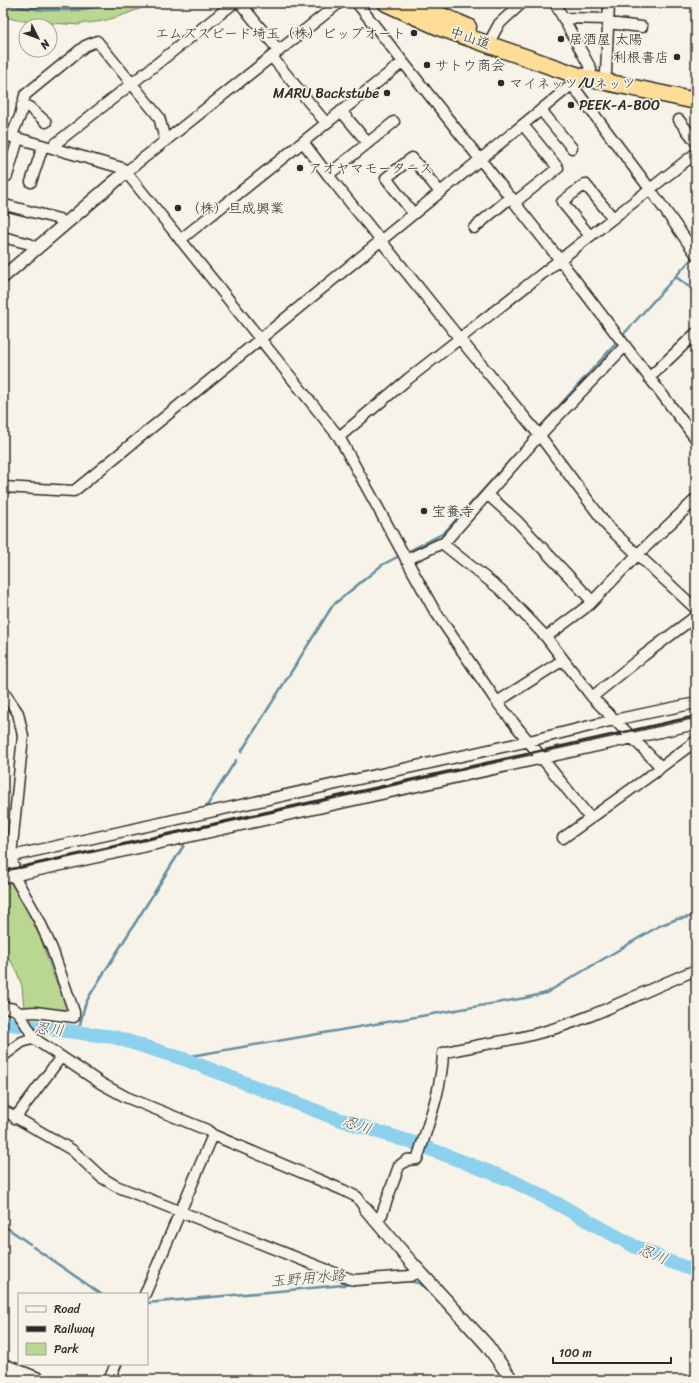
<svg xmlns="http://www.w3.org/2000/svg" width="699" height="1383" viewBox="0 0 699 1383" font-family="Sriracha,'Klee One',sans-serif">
<rect width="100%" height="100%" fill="#f7f3e8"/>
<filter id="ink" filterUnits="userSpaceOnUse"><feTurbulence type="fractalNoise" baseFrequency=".025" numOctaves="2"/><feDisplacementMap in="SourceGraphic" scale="8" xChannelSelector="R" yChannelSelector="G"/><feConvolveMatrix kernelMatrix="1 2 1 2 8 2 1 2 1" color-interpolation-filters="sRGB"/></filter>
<g filter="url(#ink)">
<path fill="#b9d790" stroke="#72815e" d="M3,3H155C130,12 106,24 80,23V25L23,21L3,17Z
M10,882L26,908L41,939L54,977L71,1014L24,1009L22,986L19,978L16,969L3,950V883Z"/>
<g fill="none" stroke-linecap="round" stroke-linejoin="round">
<path stroke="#658e9f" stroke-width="2.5" d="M3,4L42,10
M44,10H78L117,3
M696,182L693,183L696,194
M676,277L696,292
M621,337L694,256
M538,429L618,341
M405,553L444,533L535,433
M241,752L333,605L382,565L401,555
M205,809L236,760
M78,1032L85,1005L90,995L184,845
M184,1059L191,1056L525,998L546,993L659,926L677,919L696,916
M3,1225L30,1244
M33,1247L101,1294
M409,1281L418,1283L431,1292
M147,1303L354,1284
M476,1342L487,1355"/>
<path stroke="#8bd0ed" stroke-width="14" d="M3,1023L114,1037L184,1059L332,1117L417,1144L513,1181L556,1203L634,1246L668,1261L696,1271"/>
<defs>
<path id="minor" d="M240,3L279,51
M357,3L403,62L560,260L696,439
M563,18L608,19
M608,23L642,27
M492,37L499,24L522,3
M272,57L326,123
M606,73L609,3
M572,85L650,189L696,254
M695,91L696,86
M22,105L29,107L46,122
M541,110L572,148
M341,111L368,143
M679,120L696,142
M3,134L122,168L126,172L339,437L433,608L497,702L590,818
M11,137L20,116L25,95L85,46L97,41L159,117L164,136L167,140
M303,142L328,175L460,339L540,436L608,527L696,609
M53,148L55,144L234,3
M126,172L339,3
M328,175L394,122
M7,176L18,139
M31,182L43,146
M515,202L558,168L523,125
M3,211L5,205L59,219L65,224
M412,212L386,178L412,158L440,192
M474,228L511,197
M590,236L562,202L585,184L613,218
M3,237L30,244L35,249
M180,240L403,62
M649,378L696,333
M339,437L408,379L696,153
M3,487L74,491L591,69L555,3
M487,494L516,520L592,601
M443,544L537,438L625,346
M406,560L440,544H443L501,590L546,637L592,697L661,767
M546,637L589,605L637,555L696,499
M3,691L18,713L23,736L11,856L17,881L39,920L52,949L74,1012V1017L35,1012L19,1013
M592,697L643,656L696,616
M497,702L563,660
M563,838L658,770L661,767L696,741
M3,858L529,741L614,720L696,703
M3,878C234,826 465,774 696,724
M3,1007L14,1009L19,1013L34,1038L39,1042L102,1084L126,1097L207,1130L213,1135L343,1190L357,1197L365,1208
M3,1056L22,1042L34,1038
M3,1110L72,1150L101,1177L116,1186L350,1279L355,1280L410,1276L420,1272
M15,1118L61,1057
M376,1222L382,1214L399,1166L407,1160L417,1159L418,1157C428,1124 442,1088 443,1053C473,1045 505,1042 535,1034C591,1020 643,991 696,970
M145,1294L213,1135
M109,1380L116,1364"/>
<path id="tertiary" d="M3,277L126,172
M365,1208L410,1261L487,1345L512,1380"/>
<path id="secondary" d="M3,1366L38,1380"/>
<path id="trunk" d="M386,3L441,28L582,77L696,101
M419,6L468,27"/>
</defs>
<use href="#minor" stroke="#2b2b2b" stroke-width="13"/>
<use href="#tertiary" stroke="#2b2b2b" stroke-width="15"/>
<use href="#secondary" stroke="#2b2b2b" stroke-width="17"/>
<use href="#trunk" stroke="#2b2b2b" stroke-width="19"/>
<use href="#minor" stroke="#f7f3e8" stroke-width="10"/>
<use href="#tertiary" stroke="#f7f3e8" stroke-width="12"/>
<use href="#secondary" stroke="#f7f3e8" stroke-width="14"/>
<use href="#trunk" stroke="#fedd96" stroke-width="16"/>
<path stroke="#2b2b2b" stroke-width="2.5" d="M3,871L696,716"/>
</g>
</g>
<g fill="#2b2b2b" stroke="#f7f3e8" stroke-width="1.5">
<circle cx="414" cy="33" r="4"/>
<circle cx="561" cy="39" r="4"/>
<circle cx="677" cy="57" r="4"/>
<circle cx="427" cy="65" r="4"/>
<circle cx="501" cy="83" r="4"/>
<circle cx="387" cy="93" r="4"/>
<circle cx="571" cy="105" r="4"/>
<circle cx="300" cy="168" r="4"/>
<circle cx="178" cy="208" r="4"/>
<circle cx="424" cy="511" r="4"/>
</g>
<g text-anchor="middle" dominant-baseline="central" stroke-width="3.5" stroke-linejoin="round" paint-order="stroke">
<g font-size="14" fill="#2b2b2b" stroke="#f7f3e8" text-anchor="start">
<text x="406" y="33" text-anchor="end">エムズスピード埼玉（株）ビップオート</text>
<text x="569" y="39">居酒屋 太陽</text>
<text x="669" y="57" text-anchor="end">利根書店</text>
<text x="435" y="65">サトウ商会</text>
<text x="509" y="83">マイネッツ/Uネッツ</text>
<text x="379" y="93" text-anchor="end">MARU Backstube</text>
<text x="579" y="105">PEEK-A-BOO</text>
<text x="308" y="168">アオヤマモータース</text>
<text x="186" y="208">（株）旦成興業</text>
<text x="432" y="511">宝養寺</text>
</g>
<g font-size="14" fill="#2b2b2b" stroke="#f7f3e8">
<text transform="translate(470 38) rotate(19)">中山道</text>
</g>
<g font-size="15" font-style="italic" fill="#43545c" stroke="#f7f3e8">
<text transform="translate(49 1029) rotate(7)">忍川</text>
<text transform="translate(357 1125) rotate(18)">忍川</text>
<text transform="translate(653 1254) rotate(22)">忍川</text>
<text transform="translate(308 1278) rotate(-5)">玉野用水路</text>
</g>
</g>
<rect width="699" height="1383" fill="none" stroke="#f7f3e8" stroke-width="16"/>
<rect x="8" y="8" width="683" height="1367" fill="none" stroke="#2b2b2b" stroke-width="1.5" filter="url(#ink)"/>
<rect x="18" y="1293" width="130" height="72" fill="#f7f3e8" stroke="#a5a39c"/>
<rect x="26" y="1306" width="20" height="6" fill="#f7f3e8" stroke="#a5a39c"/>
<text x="54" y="1313" font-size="12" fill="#2b2b2b">Road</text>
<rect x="26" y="1326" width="20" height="6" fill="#2b2b2b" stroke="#a5a39c"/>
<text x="54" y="1333" font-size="12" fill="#2b2b2b">Railway</text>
<rect x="26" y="1343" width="20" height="12" fill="#b9d790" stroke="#a5a39c"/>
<text x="54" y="1353" font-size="12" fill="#2b2b2b">Park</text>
<g transform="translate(38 38) rotate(132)"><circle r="19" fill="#f7f3e8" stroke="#a5a39c"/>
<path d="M0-3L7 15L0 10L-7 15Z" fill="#2b2b2b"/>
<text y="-6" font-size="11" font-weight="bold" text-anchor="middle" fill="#2b2b2b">N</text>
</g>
<path d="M553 1357v6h118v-6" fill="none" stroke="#2b2b2b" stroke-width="2"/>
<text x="559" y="1357" font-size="12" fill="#2b2b2b" stroke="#f7f3e8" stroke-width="3" paint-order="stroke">100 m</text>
</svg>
